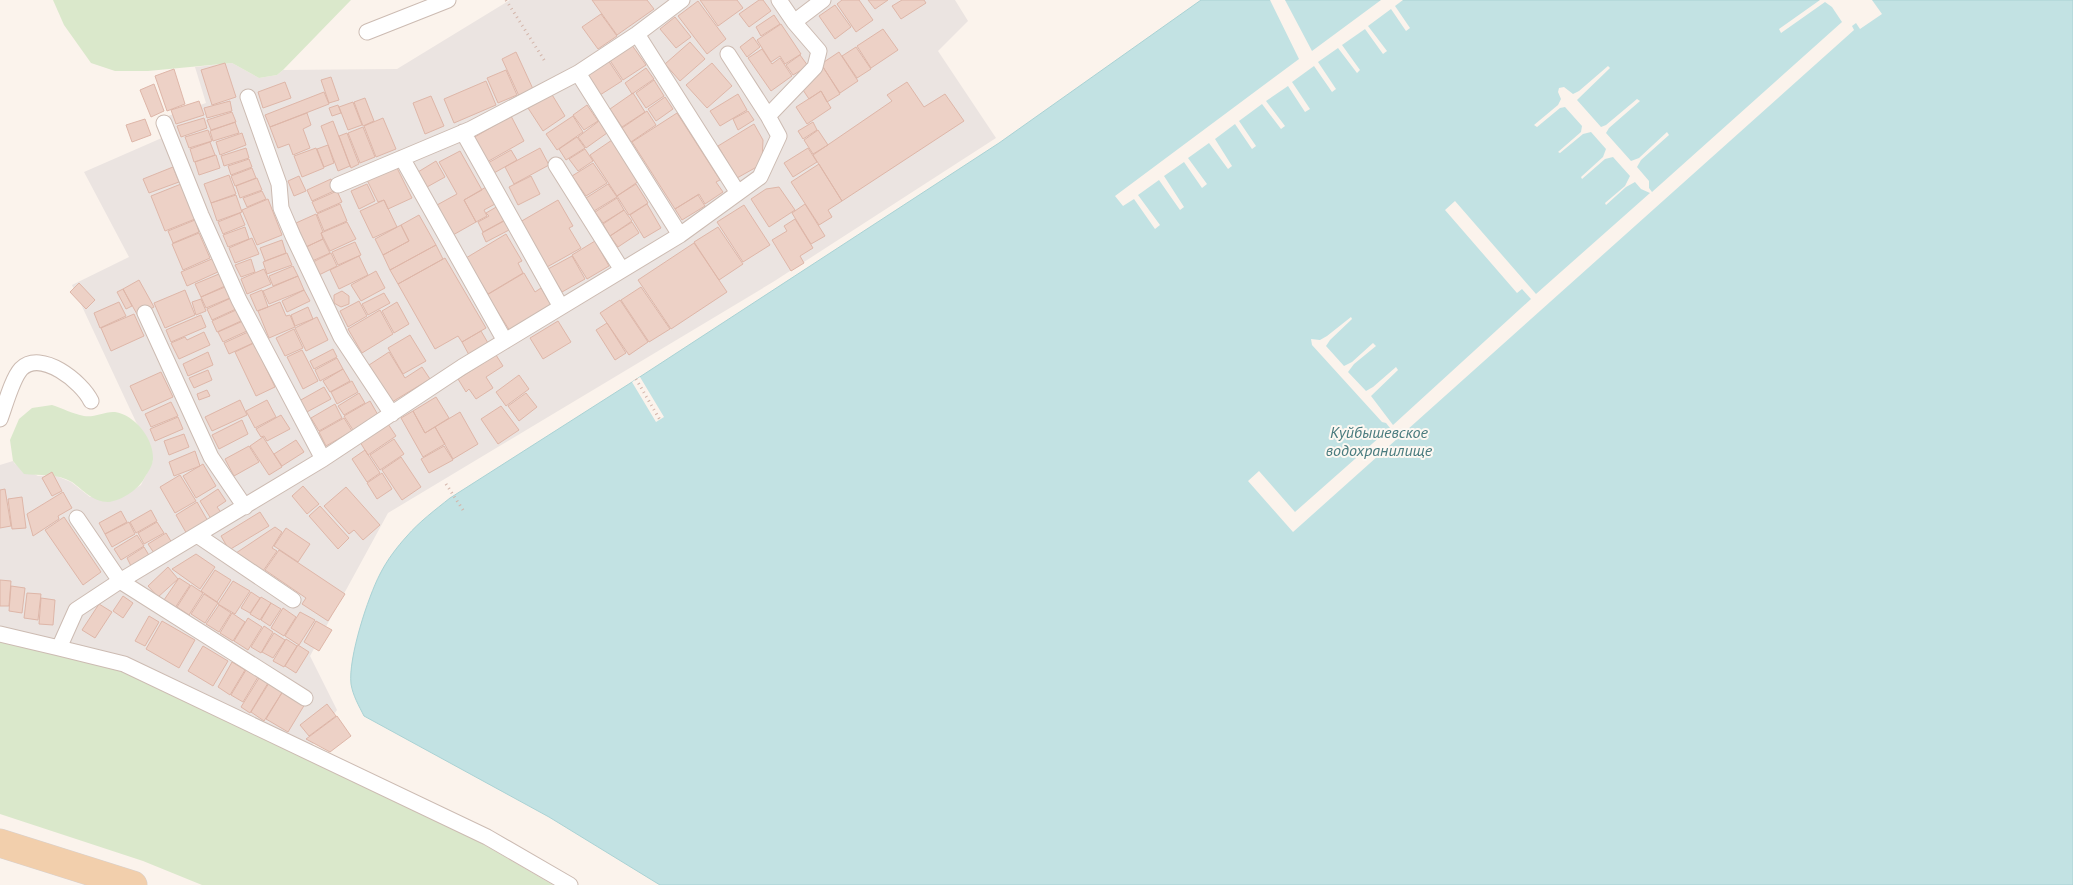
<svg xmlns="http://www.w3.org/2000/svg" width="2073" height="885" viewBox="0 0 2073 885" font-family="'PT Sans',sans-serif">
<rect width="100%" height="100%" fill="#fbf3ec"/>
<path fill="#ebe4e1" d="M510,0H955L968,21L938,51L996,138L773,282L388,513L310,656L337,710L307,753L0,635V465L13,461L15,464L38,476L54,475L71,482L90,497L123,496L141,485L153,461L145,436L136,422L72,285L129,257L84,172L164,137L156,120L206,103L195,67L232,63L259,78L277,75L283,70L397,69Z"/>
<path fill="#dae8cb" d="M53,0H351L283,70L277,75L259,78L232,63L148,71H115L91,63L64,25Z
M52,405C62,408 73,414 84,416C94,418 105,411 115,412C135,415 154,439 153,459C153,465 148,472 145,477C140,488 122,501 108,502C93,502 83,490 72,482C57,473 40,476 24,474L13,461L10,440L19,419L32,408Z
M0,635L121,656L483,844L553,885H202L143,861L0,814Z"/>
<path fill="#c2e2e3" stroke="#a9d2d4" d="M1201,0H2073V885H660L549,817L364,716C359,706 353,696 351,684C348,658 368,597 380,574C387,560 397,547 407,536C419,522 435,510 450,498L632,382L999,143Z"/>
<path fill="#fbf3ec" d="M1270,0H1285L1312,51L1381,0H1403L1395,6L1410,28L1406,31L1391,9L1368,26L1387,51L1383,54L1365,29L1342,45L1360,70L1357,73L1338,48L1318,62L1336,89L1332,92L1314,66L1292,82L1310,109L1305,112L1288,86L1266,101L1285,126L1281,129L1262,104L1239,121L1256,146L1252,149L1235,124L1215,139L1232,166L1228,169L1209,143L1188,158L1207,184L1202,188L1184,162L1164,176L1184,207L1180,210L1159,180L1138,195L1160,225L1155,229L1134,199L1123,206L1115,196L1299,59Z
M1820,0H1872L1882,14L1860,29L1856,23L1852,26L1854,30L1293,532L1248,481L1259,471L1295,512L1390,428L1386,423L1382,422L1312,345L1311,339L1320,340L1327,336L1351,317L1352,319L1330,340L1326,346L1344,366L1352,362L1373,343L1376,346L1354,364L1348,372L1366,391L1373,387L1396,367L1398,370L1371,396L1393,425L1531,299L1522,289L1517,293L1445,210L1455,201L1536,294L1650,193L1641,189L1635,182L1626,187L1606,205L1605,203L1625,186L1630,176L1613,157L1605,159L1582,179L1581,177L1603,157L1606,149L1591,132L1583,134L1560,153L1558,152L1581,132L1582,126L1565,107L1560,108L1537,127L1534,125L1558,105L1561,99L1558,92L1559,88L1564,87L1573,94L1579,91L1608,66L1610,68L1577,100L1601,127L1606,125L1637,99L1640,101L1609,128L1606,133L1631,161L1639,158L1667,132L1669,135L1641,160L1637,167L1649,181V188L1652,192L1842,22L1832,7L1825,2L1781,33L1779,29Z
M640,377L664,417L656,422L632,382Z"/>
<path fill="#edd1c6" stroke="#deb6a8" d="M592,0H647L654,9L617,35Z
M700,0H737L743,8L718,26Z
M759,0H763L771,11L749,27L739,14Z
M842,0H859L873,20L856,32L837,4Z
M868,0H888L875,9Z
M902,0H924L926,3L901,19L892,6Z
M698,1L726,39L707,54L678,16Z
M835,5L851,27L835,39L819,16Z
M601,14L617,36L598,49L582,27Z
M774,15L780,24L761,36L756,27Z
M675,17L691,37L676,48L660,29Z
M781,24L801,54L785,64L780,56L771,62L757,40Z
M883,29L898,50L871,68L857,46Z
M753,37L760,47L747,57L740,47Z
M629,41L646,65L623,80L607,56Z
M690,42L705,59L680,81L665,64Z
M856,47L871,69L857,78L842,56Z
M762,49L772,64L780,58L792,76L771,91L748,58Z
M516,52L533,89L519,96L502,59Z
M839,52L858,81L840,93L821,64Z
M800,55L808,66L793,75L786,65Z
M606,57L622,81L600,95L584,71Z
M225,63L236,97L212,105L201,70Z
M712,63L732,86L707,108L686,85Z
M823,67L840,94L827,102L821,91L809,99L803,90L811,76Z
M646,68L654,79L632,94L625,83Z
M174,69L185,104L167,111L155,76Z
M506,70L517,95L498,103L487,78Z
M331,77L339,100L329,103L321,80Z
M654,80L664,96L646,108L636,93Z
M486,81L496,105L454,123L444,99Z
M285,82L291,98L263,108L258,92Z
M907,82L924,107L945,94L964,121L842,201L813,155L892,101L887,95Z
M154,84L164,111L151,117L140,90Z
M821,91L831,108L807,124L796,107Z
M324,92L329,104L270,127L265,115Z
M551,93L565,116L543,131L528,108Z
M633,93L645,112L622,127L610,109Z
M738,94L747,110L720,126L710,111Z
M431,96L444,126L425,134L413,103Z
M665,97L673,109L656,121L648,109Z
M365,98L374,121L363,126L354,102Z
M199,101L204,115L176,124L171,110Z
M230,101L232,111L207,118L204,108Z
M353,102L362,125L348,130L339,107Z
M338,105L341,113L332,116L329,108Z
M587,105L598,121L584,130L573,115Z
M647,111L656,125L631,142L622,128Z
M748,111L754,120L738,130L733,119Z
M232,112L236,122L211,130L207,120Z
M307,113L311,125L303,129L310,148L293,155L289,144L278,148L270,127Z
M677,113L720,180L716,182L723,192L705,204L699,194L675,209L632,142Z
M511,116L524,141L487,162L473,138Z
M573,116L583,132L557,150L546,134Z
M204,118L207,128L181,137L177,126Z
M383,118L396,149L376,157L364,126Z
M145,119L151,135L132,142L126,125Z
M333,121L350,166L338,171L321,126Z
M599,121L607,133L586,148L578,137Z
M235,122L239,133L213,141L210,131Z
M813,122L817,130L803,139L798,131Z
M754,124L763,140L762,164L737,178L718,146Z
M363,127L375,157L360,163L348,133Z
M208,130L212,141L189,148L185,137Z
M818,130L828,145L813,154L804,140Z
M242,133L246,145L220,155L216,142Z
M347,133L359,164L351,168L339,136Z
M577,137L585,148L566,160L559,149Z
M612,140L639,181L617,196L590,155Z
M210,142L215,155L194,162L190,149Z
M328,145L334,163L324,167L317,149Z
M246,148L249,158L224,166L221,156Z
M316,148L324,168L302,177L294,156Z
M540,148L549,165L514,184L505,167Z
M808,148L817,162L793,177L784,163Z
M585,149L593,161L578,171L569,159Z
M511,150L517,160L494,173L488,163Z
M460,151L482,190L464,200L476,222L453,235L437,205L457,194L439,162Z
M216,155L220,168L199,175L195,162Z
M249,159L252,167L231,175L228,166Z
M436,161L445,177L427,187L418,172Z
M593,163L607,183L586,196L572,176Z
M819,164L842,201L828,210L832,217L819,225L791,182Z
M396,166L412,198L388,209L384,200L378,202L367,180Z
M173,167L179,182L149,193L143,179Z
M252,168L256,178L235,186L231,176Z
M229,175L236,194L211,203L204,184Z
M299,176L306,191L294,196L288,181Z
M531,176L540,194L518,205L509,187Z
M257,178L262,190L240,198L236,186Z
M331,179L336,190L312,201L307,190Z
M181,184L195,219L165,231L151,196Z
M367,184L375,201L359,209L351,191Z
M608,184L617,197L594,211L586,198Z
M636,184L648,203L629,215L617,196Z
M486,187L495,204L484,210L487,216L476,222L464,200Z
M779,187L795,210L769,227L751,199L766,189Z
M262,191L266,199L247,207L243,198Z
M337,191L342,202L317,213L312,202Z
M236,195L242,212L217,221L211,203Z
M698,195L705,206L682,220L675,209Z
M617,198L624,210L603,223L595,212Z
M268,199L282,235L257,245L242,210Z
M384,200L397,227L373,238L360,211Z
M558,200L573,226L569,228L581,248L547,267L520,222Z
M340,204L347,221L324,231L317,214Z
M647,204L661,228L644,238L630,215Z
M805,204L825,236L811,244L792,213Z
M744,205L770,245L743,262L717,222Z
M498,206L505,220L483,232L478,222L489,216L486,213Z
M624,210L632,221L610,236L603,224Z
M240,213L245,225L223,234L218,222Z
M316,214L323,232L321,233L323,239L306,247L296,223Z
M419,215L436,245L390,270L383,255L409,241L401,225Z
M795,219L813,248L800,256L804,263L791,271L772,240L787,231L784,226Z
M195,220L199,232L173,243L168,231Z
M504,221L509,230L486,242L482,233Z
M347,222L356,239L330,251L321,233Z
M632,222L639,233L618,247L610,236Z
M401,225L409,241L383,255L375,239Z
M245,227L249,239L228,247L223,235Z
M718,227L743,264L719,280L694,242Z
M199,233L210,258L183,270L172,244Z
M506,234L522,261L518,263L523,273L488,294L466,258Z
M252,238L259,254L235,263L229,248Z
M323,239L330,253L310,262L304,248Z
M282,240L286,253L265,261L260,248Z
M595,241L609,266L587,279L572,255Z
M355,242L361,255L338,265L332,252Z
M694,243L727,292L671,329L638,280Z
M436,245L443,259L398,284L390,270Z
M287,253L292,265L267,274L263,262Z
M331,253L337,266L317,276L311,263Z
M359,256L368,275L339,289L330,270Z
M572,256L585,279L562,292L548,269Z
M214,258L220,271L187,286L181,272Z
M445,258L486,328L462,342L458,336L435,349L398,284Z
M251,259L255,272L241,277L235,265Z
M293,266L298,276L273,286L269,276Z
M264,269L271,284L247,294L241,279Z
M376,271L385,288L361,301L351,285Z
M524,273L535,292L541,288L551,305L510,331L487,295Z
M219,274L225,286L201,297L195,284Z
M298,276L304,290L269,304L263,291Z
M139,280L154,307L138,316L123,289Z
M79,283L95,300L86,309L70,292Z
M225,287L230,298L206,308L201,297Z
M641,287L670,329L649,342L621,300Z
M123,289L132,306L126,309L117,292Z
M185,290L195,315L165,328L154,303Z
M262,290L268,307L257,311L250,295Z
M304,290L310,301L287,312L282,301Z
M342,291L349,296V304L341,307L334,303V295Z
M384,293L390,303L368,315L362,304Z
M231,298L236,309L212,320L207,309Z
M201,299L206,311L196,315L192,302Z
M620,300L648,342L629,355L600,313Z
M359,301L367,316L348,327L340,311Z
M119,302L126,316L100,328L94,313Z
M280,302L286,316L290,315L295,327L269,338L258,311Z
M397,302L409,324L394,333L382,311Z
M308,307L313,319L295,326L291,315Z
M236,310L241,321L217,332L212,321Z
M380,310L393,334L362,353L348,329Z
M134,314L144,336L111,351L101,328Z
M201,315L206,327L171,342L166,330Z
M317,317L328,340L306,351L295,328Z
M243,321L247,331L223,342L218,332Z
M558,321L571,342L543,359L530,338Z
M607,323L626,353L615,360L596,330Z
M294,329L303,348L285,356L276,338Z
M481,331L488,343L469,355L462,342Z
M204,332L210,345L179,359L171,343L185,337L187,340Z
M248,332L253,343L229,354L224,343Z
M410,335L426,361L403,374L388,348Z
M254,343L275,387L256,396L235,352Z
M333,349L337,357L314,369L310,361Z
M302,350L318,381L303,389L287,357Z
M208,352L213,365L188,376L183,364Z
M389,352L405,378L422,367L430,379L392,402L369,365Z
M496,355L503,366L486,377L493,388L476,399L469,389L466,392L458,379Z
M337,358L343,369L320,381L315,370Z
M343,369L350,381L330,392L323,381Z
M208,370L212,380L194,388L189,378Z
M161,372L173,397L142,411L130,386Z
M519,375L529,389L506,406L496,392Z
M352,381L358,392L337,404L331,392Z
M324,387L331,399L305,413L299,401Z
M207,390L210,396L199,400L197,394Z
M359,393L365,403L344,415L338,406Z
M526,393L537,407L519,421L508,406Z
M436,397L449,418L425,433L413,411Z
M240,400L247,415L212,431L205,417Z
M267,400L276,417L255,428L246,411Z
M370,401L378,415L353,430L344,416Z
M171,402L178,416L151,427L145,414Z
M335,404L342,418L319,431L311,418Z
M501,406L519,430L498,444L481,419Z
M413,411L425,433L435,427L445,444L423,457L401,418Z
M460,412L478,444L453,459L435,427Z
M281,415L290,429L267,441L264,436L261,437L256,429Z
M178,417L183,429L155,441L150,429Z
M344,418L352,431L326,446L319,432Z
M242,420L248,434L219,449L212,435Z
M388,424L396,436L368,455L360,442Z
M184,434L189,447L169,455L164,441Z
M263,437L282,467L269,475L250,446Z
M394,439L404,454L380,470L370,455Z
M296,440L304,452L282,466L274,454Z
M249,446L259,462L234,476L225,459Z
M444,446L453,460L429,473L421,459Z
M365,450L380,473L367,482L352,459Z
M195,451L200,466L174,476L169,462Z
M401,457L421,487L402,500L382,470Z
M203,464L216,486L196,498L183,476Z
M52,472L62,491L52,496L42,478Z
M382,473L392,489L377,499L367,483Z
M180,475L196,501L175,513L160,487Z
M303,486L319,504L307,514L292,496Z
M346,487L380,525L363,540L354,530L349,534L324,506Z
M5,489L11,526L0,528V490Z
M218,489L226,501L217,507L223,515L213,522L200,501Z
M63,492L72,508L58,516L59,519L33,536L27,514Z
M22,497L26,528L12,529L8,499Z
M197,502L209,523L188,536L176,515Z
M320,506L349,538L338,549L309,516Z
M151,510L157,521L136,533L130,522Z
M121,511L127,522L105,534L99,523Z
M260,512L269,526L229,550L221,536Z
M64,517L101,572L83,585L45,530Z
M129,522L135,534L112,547L105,534Z
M157,522L164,533L144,544L138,533Z
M275,527L282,532L272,548L277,551L263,571L236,553Z
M286,528L310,544L298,562L274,546Z
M166,533L172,543L154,553L148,544Z
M137,535L144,546L121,560L114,549Z
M144,547L150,557L132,568L127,558Z
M279,550L345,594L328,621L302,604L306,598L265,570Z
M196,554L215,567L200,589L172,569Z
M168,567L178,579L158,597L148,586Z
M215,570L231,580L217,602L201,591Z
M179,578L190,585L175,608L164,600Z
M0,580L11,581L9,606H0Z
M233,581L250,591L235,614L218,604Z
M191,585L203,593L189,615L177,607Z
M11,586L25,588L22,613L9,611Z
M251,592L260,598L250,613L241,608Z
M27,593L41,594L38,620L24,618Z
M204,594L218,603L205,623L191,614Z
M123,596L133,603L123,618L113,611Z
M261,597L271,603L260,620L250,614Z
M41,598L55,600L53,625L39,624Z
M271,603L281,609L270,626L261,620Z
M99,604L112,612L95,638L82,630Z
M219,605L231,613L219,632L206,624Z
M283,608L296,617L284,636L271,628Z
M300,612L315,620L299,645L285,636Z
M232,613L245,622L233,641L220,633Z
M149,616L159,622L145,646L135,641Z
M248,618L262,627L248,650L234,641Z
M162,621L195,640L179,668L146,649Z
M316,621L332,630L319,651L304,642Z
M264,626L273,632L261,653L251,647Z
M274,633L285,640L273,658L262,652Z
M286,639L297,646L284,667L273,661Z
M298,645L309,652L296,673L285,666Z
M203,646L228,661L213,686L188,671Z
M232,662L245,670L230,695L218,687Z
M246,670L258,677L243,702L231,695Z
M259,678L268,683L250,713L241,707Z
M269,683L283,691L264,721L251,712Z
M283,691L305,704L288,732L266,719Z
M327,704L336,716L309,736L300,725Z
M337,716L351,736L330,752L306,739Z"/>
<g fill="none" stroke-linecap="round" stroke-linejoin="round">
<defs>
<path id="lane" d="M779,0L794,22
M367,32L448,0
M637,34L738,193
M728,54L768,116
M578,73L680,235
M248,97L279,184L281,208L293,236L341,337L392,414
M164,123L201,215L239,300L323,459
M463,132L561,307
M402,158L505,341
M556,165L622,270
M338,185L471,129L578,73L637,34L682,0
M145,313L211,457L245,507
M0,419C5,406 12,379 21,369C41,349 82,382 91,401
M77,518L120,581L305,698
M197,535L293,600
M0,634L59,648L76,610L120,581L323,459L462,367L680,235L760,177L779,136L768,116L815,67L819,51L794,22L823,0
M59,648L124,664L487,837L570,885"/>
<path id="primary" d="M0,843L133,885"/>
</defs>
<use href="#lane" stroke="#ccbbb2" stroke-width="17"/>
<use href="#primary" stroke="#d8d1ce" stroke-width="29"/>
<path stroke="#d3b4a9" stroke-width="3" stroke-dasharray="1 4" stroke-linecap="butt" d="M506,0L546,63
M636,379L660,420
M446,484L463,510"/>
<use href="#lane" stroke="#fff" stroke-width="15"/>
<use href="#primary" stroke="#f2cfac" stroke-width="28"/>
</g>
<g text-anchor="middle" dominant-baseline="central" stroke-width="4" stroke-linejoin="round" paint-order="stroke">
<g font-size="16" font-style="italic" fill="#497b7e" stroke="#fdf8f2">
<text x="1379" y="432">Куйбышевское<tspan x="1379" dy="18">водохранилище</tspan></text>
</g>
</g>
</svg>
